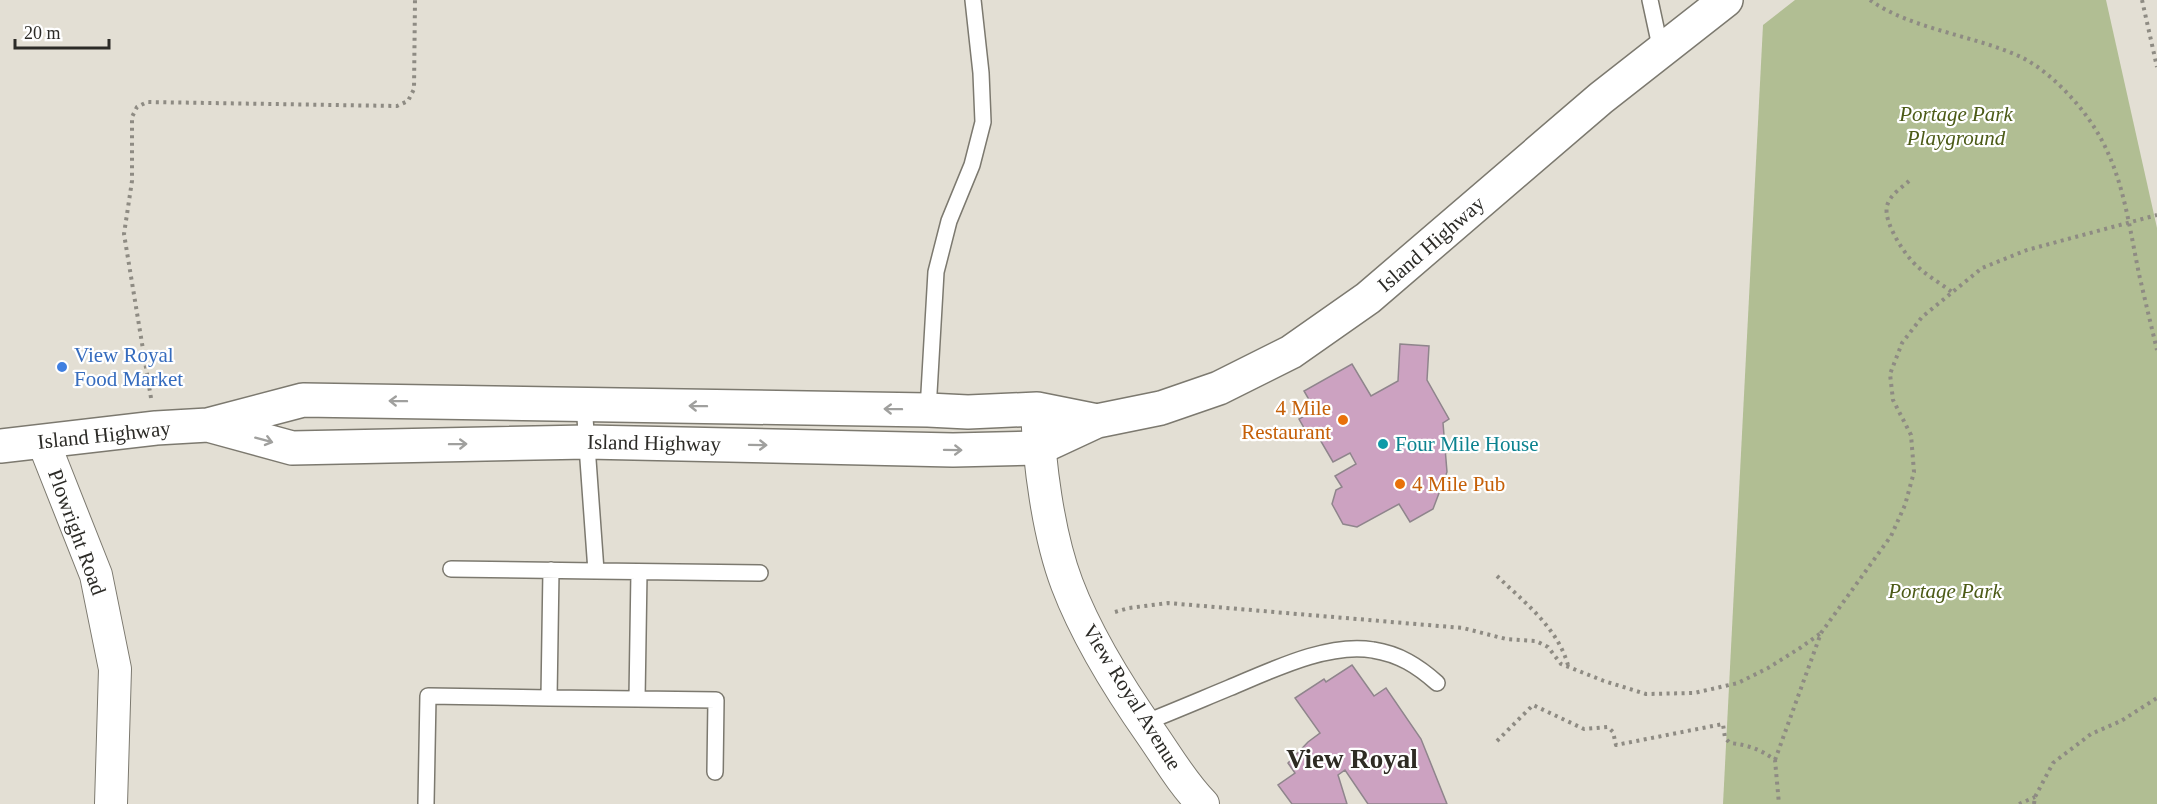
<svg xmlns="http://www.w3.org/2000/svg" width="2157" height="804" viewBox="0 0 2157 804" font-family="Georgia,serif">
<rect width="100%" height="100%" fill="#e3dfd4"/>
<path fill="#b1be93" d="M1795,0H2106L2157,228V804H1723L1763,25Z"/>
<path fill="#cca2c1" stroke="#8f858c" stroke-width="1.5" d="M1400,344L1429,346L1427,380L1449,419L1443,423L1447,472L1433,509L1410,522L1399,504L1357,527L1343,524L1332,504L1336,490L1342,487L1335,476L1356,464L1350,453L1333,462L1315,431L1308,435L1299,419L1315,410L1304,391L1352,364L1371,396L1398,381Z
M1352,665L1374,696L1386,688L1421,739L1447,804H1368L1345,770L1338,775L1347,804H1292L1278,785L1295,773L1288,763L1308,742L1320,733L1295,698L1324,679L1326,682Z"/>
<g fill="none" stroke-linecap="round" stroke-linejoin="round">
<defs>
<path id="service" d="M1650,0L1661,51
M584,404L596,571L760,573
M928,410L936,272L949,221L972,165L983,122L981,73L973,0
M451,569L596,571
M551,570L549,698L637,699L639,572
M637,699L716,700L715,772
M1144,723C1172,712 1200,700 1229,688C1270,671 1328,642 1373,650C1399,654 1418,666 1437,683
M426,803L428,696L549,698"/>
<path id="minor" d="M1037,409C1039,462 1048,534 1067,584C1087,637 1119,688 1152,735C1168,758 1183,784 1203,804
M43,441L96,575L115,669L111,804"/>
<path id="secondary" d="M208,425L292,448L587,442L953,450L1039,448L1097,421L1161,408L1219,388L1291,352L1368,298L1601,98L1726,0
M0,446L156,428L208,425L303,400L928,410L968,412L1037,409L1097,421"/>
</defs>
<use href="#service" stroke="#7c796f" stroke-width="18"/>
<use href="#minor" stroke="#7c796f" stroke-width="34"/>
<use href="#secondary" stroke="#7c796f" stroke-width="36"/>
<path stroke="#8e8b83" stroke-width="4" stroke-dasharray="3 4.5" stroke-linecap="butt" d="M1870,0C1912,30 1975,35 2023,58C2040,67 2056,81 2069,95C2120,149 2125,205 2139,274C2145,300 2151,325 2157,350
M2142,0L2157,67
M1909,181C1901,188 1890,195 1887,206C1883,222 1905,256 1918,267C1928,276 1941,284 1952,292
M151,398L124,234L132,181V117L137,107L147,102L397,106L408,101L414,89L415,0
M1497,576C1524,602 1557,627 1568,665
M1115,612L1129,608L1168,603L1463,628L1506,639L1536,641L1548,647L1561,664L1604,681L1646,694L1694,693L1738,683L1768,668L1800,648L1821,633
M1497,741L1533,705L1584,729L1608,727L1613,732L1616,745L1723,724L1725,738L1730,743C1748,745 1760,749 1775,760L1779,804
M1775,760L1821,633L1891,536L1905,505L1914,472L1911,435L1893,400L1890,374L1902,343L1922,317L1982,268L2027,250L2157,215
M2019,804L2035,797
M2034,804L2035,797L2053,763L2091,734L2121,721L2157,698"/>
<use href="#service" stroke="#fff" stroke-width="15"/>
<use href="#minor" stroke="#fff" stroke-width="32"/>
<use href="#secondary" stroke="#fff" stroke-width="33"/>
</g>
<defs><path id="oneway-shaft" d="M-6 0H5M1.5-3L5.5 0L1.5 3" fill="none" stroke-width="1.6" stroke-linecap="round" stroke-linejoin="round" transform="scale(1.5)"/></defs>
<g stroke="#a0a09e">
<use href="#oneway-shaft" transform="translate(398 401) rotate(-179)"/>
<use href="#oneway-shaft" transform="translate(698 406) rotate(-179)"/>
<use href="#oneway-shaft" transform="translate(893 409) rotate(-179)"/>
<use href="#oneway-shaft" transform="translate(264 440) rotate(15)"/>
<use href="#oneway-shaft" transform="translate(458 444) rotate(-1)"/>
<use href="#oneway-shaft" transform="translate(758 445) rotate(1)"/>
<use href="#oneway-shaft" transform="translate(953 450) rotate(1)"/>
</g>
<circle fill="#3f7fe0" stroke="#fff" stroke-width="2" cx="62" cy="367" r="6"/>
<g fill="#e8710a" stroke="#fff" stroke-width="2">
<circle cx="1343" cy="420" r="6"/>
<circle cx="1400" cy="484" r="6"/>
</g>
<circle fill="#0f9aa8" stroke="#fff" stroke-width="2" cx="1383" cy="444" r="6"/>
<g text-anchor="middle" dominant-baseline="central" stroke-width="4.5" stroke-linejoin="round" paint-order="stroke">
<g font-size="21" font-style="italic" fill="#4c5b17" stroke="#fff">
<text x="1956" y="114">Portage Park<tspan x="1956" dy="24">Playground</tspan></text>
<text x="1945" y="591">Portage Park</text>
</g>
<g font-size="21" fill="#2c2b27" stroke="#fff">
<text transform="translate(1431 244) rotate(-41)">Island Highway</text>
<text transform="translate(104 435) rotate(-6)">Island Highway</text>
<text transform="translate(654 443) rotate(1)">Island Highway</text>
<text transform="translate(77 532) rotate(70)">Plowright Road</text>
<text transform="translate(1132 697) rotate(58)">View Royal Avenue</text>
</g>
<g font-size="21" fill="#366cbe" stroke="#fff" text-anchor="start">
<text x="74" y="355">View Royal<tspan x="74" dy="24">Food Market</tspan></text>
</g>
<g font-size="21" fill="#c56008" stroke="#fff" text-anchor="end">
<text x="1331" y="408">4 Mile<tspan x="1331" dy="24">Restaurant</tspan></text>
<text x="1412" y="484" text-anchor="start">4 Mile Pub</text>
</g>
<g font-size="21" fill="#0d838f" stroke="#fff" text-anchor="start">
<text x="1395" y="444">Four Mile House</text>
</g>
<g font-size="27" font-weight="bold" fill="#2e2b23" stroke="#fff">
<text x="1352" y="759">View Royal</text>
</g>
</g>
<path d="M15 39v9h94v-9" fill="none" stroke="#2c2b27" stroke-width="3"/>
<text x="24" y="39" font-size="18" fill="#2c2b27" stroke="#ffffff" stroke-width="4.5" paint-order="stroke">20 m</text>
</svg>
